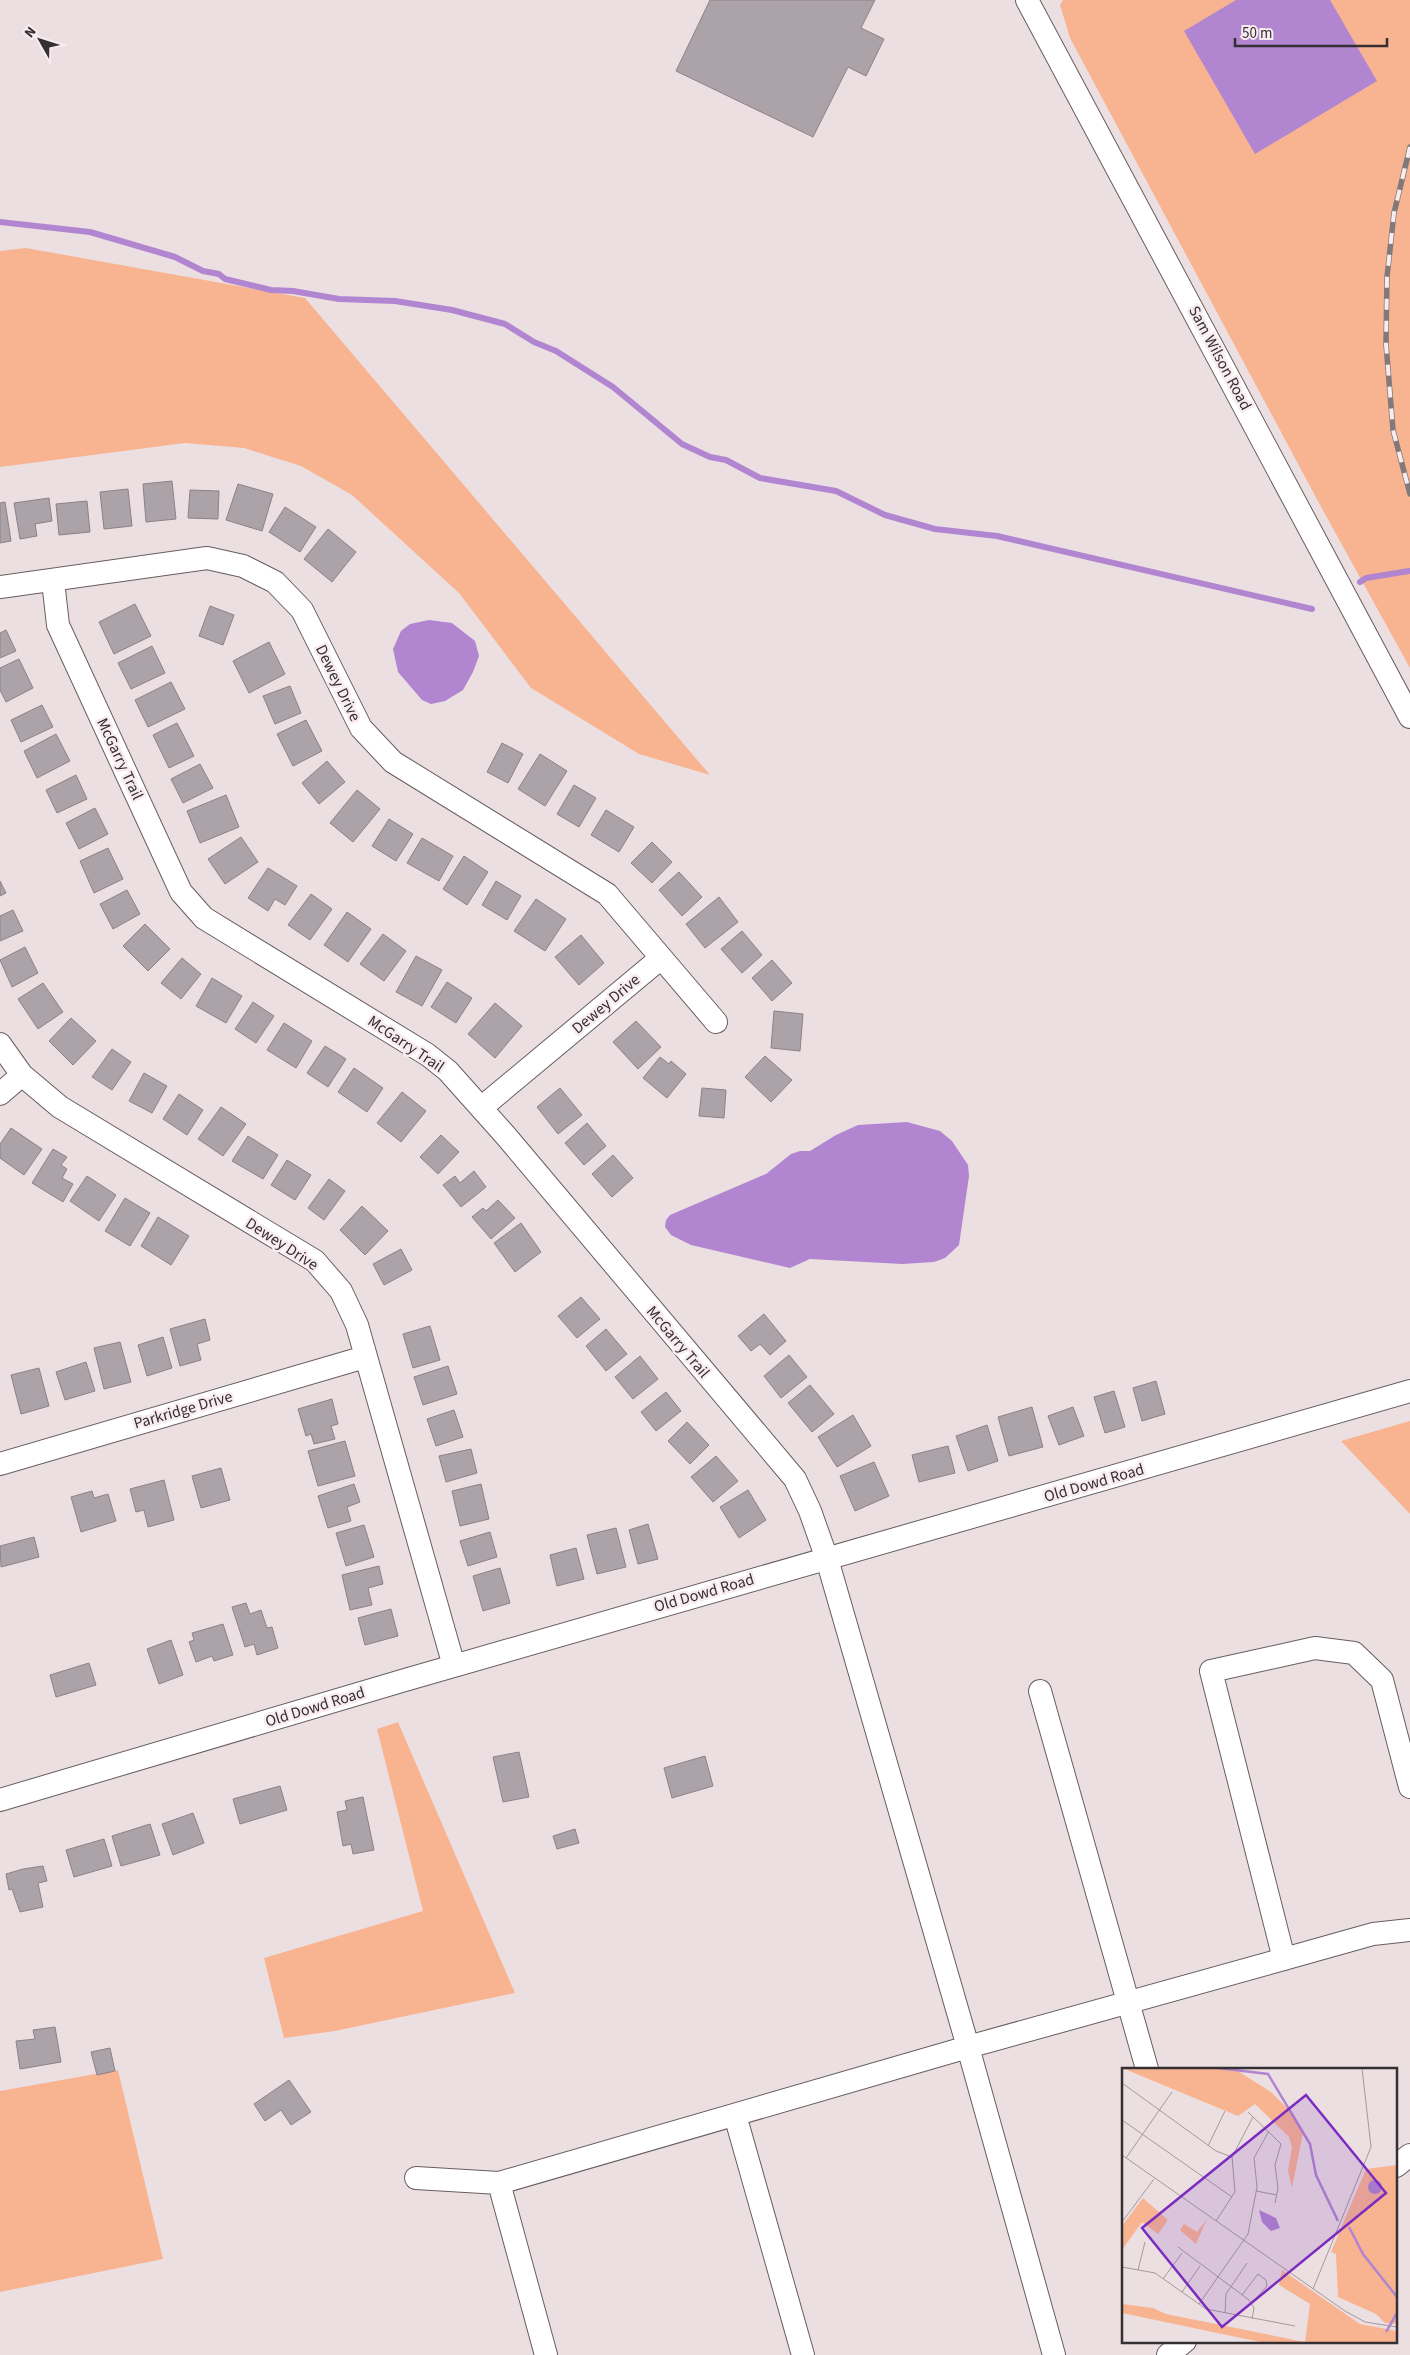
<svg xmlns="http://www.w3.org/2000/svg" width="1410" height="2355" viewBox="0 0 1410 2355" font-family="'Source Sans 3',sans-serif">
<rect width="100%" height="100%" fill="#ecdfe2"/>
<path fill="#f8b491" d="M1063,0H1410V668L1320,505L1070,38L1060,5Z
M26,248L305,298L710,775L639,754L531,688L459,593L352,495L301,466L244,448L185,443L0,467V251Z
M1410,1421V1514L1341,1441Z
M398,1722L515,1993L335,2031L284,2038L264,1958L423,1911L377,1729Z
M118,2070L163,2259L0,2292V2091Z"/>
<path fill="#b185d0" d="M1236,0H1330L1377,81L1255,154L1184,31Z
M429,620L452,623L475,641L479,656L473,672L463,690L445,701L431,704L422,700L398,672L393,649L401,631L410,624Z
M907,1122L940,1131L952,1141L968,1165L969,1176L959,1245L945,1258L934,1262L902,1264L810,1259L790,1268L691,1245L671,1235L665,1227L666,1220L670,1215L766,1174L791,1154L800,1151H810L836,1135L858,1125Z"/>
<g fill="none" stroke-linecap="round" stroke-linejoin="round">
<path stroke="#b185d0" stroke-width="6" d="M0,222L90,232L175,257L203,271L219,274L225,279L271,290L293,291L339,299L395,301L452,310L505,324L534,342L556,351L613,387L682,444L710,457L726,460L760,478L836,491L885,515L935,529L997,536L1312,609
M1360,582L1366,578L1409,571"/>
</g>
<path fill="#aca3a9" stroke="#8b8288" d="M710,0H875L861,28L884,39L866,76L848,67L813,137L676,71Z
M172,481L176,519L146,522L143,484Z
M238,484L273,494L262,531L226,520Z
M128,489L132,526L104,529L100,492Z
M190,490L219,491L218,519L188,518Z
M49,498L52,521L35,524L37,536L20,539L14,503Z
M87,501L90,532L59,535L56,504Z
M5,502L11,541L0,543V503Z
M285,507L316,527L300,552L269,532Z
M328,529L356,552L332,582L304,559Z
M135,604L151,636L114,654L99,622Z
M210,606L234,615L223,645L199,636Z
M6,630L16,651L0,658V633Z
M269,642L285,674L249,693L233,661Z
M152,646L165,673L131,689L118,663Z
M19,659L33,688L6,702L0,690V668Z
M171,682L185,709L148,727L135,700Z
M290,686L301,713L275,724L263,696Z
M42,705L53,727L21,742L11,720Z
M306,720L322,751L293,766L277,734Z
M177,723L194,756L169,768L153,735Z
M56,734L70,761L37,778L24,751Z
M502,743L523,754L508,783L487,772Z
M540,754L567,771L545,806L518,789Z
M327,761L345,782L319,804L302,783Z
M200,764L213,788L183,803L171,779Z
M76,775L87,799L57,813L46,790Z
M574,785L596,798L579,827L557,814Z
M357,790L380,809L353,842L330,823Z
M226,795L239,827L200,843L187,811Z
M95,808L108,834L79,849L66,823Z
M606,810L634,827L619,852L591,835Z
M389,819L413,834L396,861L372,846Z
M241,837L258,862L225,884L208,859Z
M422,838L453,856L439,881L407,863Z
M652,842L672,862L652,883L631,863Z
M108,848L123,879L94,893L80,861Z
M464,856L488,872L467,905L443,889Z
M268,868L297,886L285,905L275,899L268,911L248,898Z
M679,872L702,897L682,916L659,890Z
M0,881L6,893L0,896Z
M496,881L521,896L507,920L482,905Z
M127,890L140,914L113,929L100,904Z
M311,894L332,909L310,940L288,925Z
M719,897L738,922L705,948L686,924Z
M536,899L566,919L545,951L514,931Z
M13,910L23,931L0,941V916Z
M347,912L371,929L348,962L324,945Z
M145,924L170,949L148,971L123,946Z
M742,931L762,955L742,973L721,949Z
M383,934L406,951L384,981L360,964Z
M581,935L604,963L579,985L555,957Z
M25,947L38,973L12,987L0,960Z
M416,956L442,970L422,1006L396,992Z
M182,958L201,974L181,999L161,983Z
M772,960L792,983L772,1001L752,978Z
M212,978L242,996L226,1023L196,1006Z
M447,982L472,998L456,1023L431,1007Z
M43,983L63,1012L38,1029L18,999Z
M253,1002L274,1016L256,1043L235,1029Z
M495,1003L522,1026L495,1058L468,1034Z
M774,1011L803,1014L800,1051L771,1048Z
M71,1018L96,1041L73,1065L49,1041Z
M636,1021L661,1047L638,1069L613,1042Z
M284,1023L312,1041L296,1068L267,1050Z
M325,1046L346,1059L328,1087L307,1073Z
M112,1049L131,1062L112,1090L92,1077Z
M765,1056L792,1080L771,1102L745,1077Z
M660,1057L669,1064L671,1061L686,1074L667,1098L643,1078Z
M354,1068L383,1088L367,1112L338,1092Z
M144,1073L167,1086L152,1113L129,1101Z
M560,1088L582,1115L558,1134L537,1107Z
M702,1088L726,1090L724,1118L699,1116Z
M402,1092L426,1111L401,1142L377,1123Z
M179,1094L203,1110L187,1135L163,1119Z
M221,1107L246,1124L223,1156L198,1139Z
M587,1123L606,1146L584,1165L565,1143Z
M11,1128L42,1149L24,1175L0,1158V1144Z
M441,1135L459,1152L438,1174L420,1157Z
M248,1136L278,1155L263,1179L232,1161Z
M53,1149L67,1157L61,1165L67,1169L62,1178L73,1184L63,1202L32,1183Z
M613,1155L633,1178L612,1197L592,1174Z
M287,1160L311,1175L295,1200L271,1185Z
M474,1171L486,1187L461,1207L443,1185L455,1176L460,1183Z
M87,1176L116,1195L99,1221L70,1201Z
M329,1179L345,1191L324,1220L308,1208Z
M125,1198L150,1213L130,1246L105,1231Z
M498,1200L515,1218L491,1239L472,1217L483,1208L486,1211Z
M362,1206L388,1231L365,1255L340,1230Z
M158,1217L189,1236L171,1265L141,1246Z
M521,1223L541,1252L515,1272L494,1243Z
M401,1249L412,1270L384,1285L373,1264Z
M581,1297L600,1319L577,1338L558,1316Z
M764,1314L786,1341L770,1355L760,1344L751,1351L738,1336Z
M205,1319L210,1340L197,1344L201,1360L180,1366L170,1329Z
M430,1326L440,1360L413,1368L403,1334Z
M606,1329L627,1354L606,1371L586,1346Z
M163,1337L172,1368L147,1376L138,1345Z
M120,1342L131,1382L104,1389L94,1348Z
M789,1355L807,1377L781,1398L764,1376Z
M640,1356L658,1379L633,1399L615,1377Z
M86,1362L95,1391L65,1400L56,1372Z
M448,1366L457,1394L423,1405L414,1377Z
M39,1368L49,1406L21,1414L11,1375Z
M1156,1381L1165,1414L1142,1421L1133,1388Z
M810,1385L834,1414L812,1432L788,1403Z
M1114,1391L1125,1427L1105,1433L1094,1397Z
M666,1392L681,1411L656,1431L641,1412Z
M332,1399L338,1424L331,1426L335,1439L314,1444L311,1434L306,1436L298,1409Z
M1032,1407L1043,1447L1009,1456L998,1417Z
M1073,1407L1084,1436L1059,1445L1048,1416Z
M454,1410L463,1437L436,1446L427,1419Z
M853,1415L871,1446L837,1467L818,1437Z
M687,1422L709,1445L690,1464L668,1441Z
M987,1425L998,1461L968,1471L956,1436Z
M345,1441L355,1476L318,1486L308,1451Z
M948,1446L955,1473L919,1482L912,1455Z
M471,1449L477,1473L446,1482L439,1456Z
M716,1456L738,1481L713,1502L691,1477Z
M874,1462L889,1496L855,1511L840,1476Z
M221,1468L230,1500L201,1508L192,1476Z
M164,1480L174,1520L148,1527L144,1510L136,1512L130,1489Z
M354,1484L360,1502L347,1507L351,1521L328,1528L318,1496Z
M481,1484L489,1519L460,1526L452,1491Z
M748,1490L766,1520L739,1538L720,1507Z
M92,1491L94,1498L108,1494L116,1521L81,1532L71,1497Z
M648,1524L658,1559L638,1564L629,1530Z
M364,1525L374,1557L346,1566L336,1533Z
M616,1528L626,1567L597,1574L587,1535Z
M490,1532L497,1557L468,1566L460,1541Z
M34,1537L39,1557L1,1567L0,1546Z
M576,1548L584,1579L557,1586L550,1555Z
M379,1566L383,1584L368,1588L372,1605L350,1610L342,1575Z
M500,1568L510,1603L483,1611L473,1576Z
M246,1603L250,1614L261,1610L267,1628L272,1627L278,1648L257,1655L254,1644L245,1647L232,1607Z
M391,1609L398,1636L365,1645L358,1618Z
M223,1624L233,1655L214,1661L212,1656L196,1662L189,1642L194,1640L192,1633Z
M171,1640L183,1675L159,1684L147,1649Z
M89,1663L96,1685L56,1697L50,1675Z
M519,1752L529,1797L503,1802L493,1757Z
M705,1756L713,1786L672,1798L664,1768Z
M280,1786L287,1810L240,1824L233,1799Z
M363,1797L374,1850L353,1854L351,1844L343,1846L337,1812L347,1810L345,1801Z
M193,1813L204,1843L173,1855L162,1824Z
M150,1824L160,1855L121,1866L112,1836Z
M575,1829L579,1843L557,1849L553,1836Z
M104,1839L112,1866L74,1877L66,1850Z
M43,1866L47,1881L38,1883L43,1907L20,1912L12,1889L9,1890L6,1874L23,1869Z
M55,2027L61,2062L20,2069L16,2041L35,2039L33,2030Z
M110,2048L115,2071L97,2075L91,2052Z
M289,2080L311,2112L291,2125L281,2110L265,2121L254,2104Z"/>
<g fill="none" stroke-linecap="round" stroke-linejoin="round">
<defs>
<path id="minor" d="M1027,0L1410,717
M53,581L58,625L181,892L204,918L428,1055L448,1071L506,1136L795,1479L810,1511L827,1559L968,2047L1054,2355
M0,587L207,558L243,566L275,582L302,610L361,728L393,762L607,894L716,1022
M0,1044L22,1075L60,1107L315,1261L341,1291L357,1325L454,1666
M0,1094L22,1075
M481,1108L661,958
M0,1464L365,1357
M1040,1691L1147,2069
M0,1800L405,1680L1410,1391
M1284,1959L1211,1671L1315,1648L1354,1653L1382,1680L1410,1787
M735,2115L803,2355
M1396,2166L1410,2155
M416,2178L499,2183L968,2047L1284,1959L1373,1934L1410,1930
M499,2183L546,2355
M1168,2355L1185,2341"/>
</defs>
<use href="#minor" stroke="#675d5f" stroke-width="24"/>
<use href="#minor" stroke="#fff" stroke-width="22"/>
<defs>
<path id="rail" d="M1410,147L1394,213L1387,277L1386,344L1393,430L1410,494"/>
</defs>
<use href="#rail" stroke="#81797a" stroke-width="5.5"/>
<use href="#rail" stroke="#f9ecf0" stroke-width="4" stroke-dasharray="11" stroke-linecap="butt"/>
</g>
<g text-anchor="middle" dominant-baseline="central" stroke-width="5" stroke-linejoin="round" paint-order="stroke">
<g font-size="16" fill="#342f30" stroke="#f9ecf0">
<text transform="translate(1220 358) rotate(62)">Sam Wilson Road</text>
<text transform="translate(338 683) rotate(64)">Dewey Drive</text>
<text transform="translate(120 759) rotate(65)">McGarry Trail</text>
<text transform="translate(606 1004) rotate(-40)">Dewey Drive</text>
<text transform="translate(406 1044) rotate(34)">McGarry Trail</text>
<text transform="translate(282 1244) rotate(33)">Dewey Drive</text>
<text transform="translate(678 1342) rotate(50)">McGarry Trail</text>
<text transform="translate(183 1410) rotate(-16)">Parkridge Drive</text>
<text transform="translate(1094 1483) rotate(-16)">Old Dowd Road</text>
<text transform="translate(704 1593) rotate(-16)">Old Dowd Road</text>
<text transform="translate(315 1707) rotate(-17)">Old Dowd Road</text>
</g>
</g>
<g transform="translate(1122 2068)">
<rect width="275" height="275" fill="#ecdfe2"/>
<path d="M0,0H111L149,24L168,43L181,65L170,120L166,103L170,79L167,69L133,36L116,48ZM275,97V256L263,255L254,246L216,229L214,186L209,184L244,101ZM21,130L46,152L36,166L20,154L0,182V158ZM85,151L74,176L58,162L62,156L75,164ZM160,202L238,256L275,263V275H143L0,245V236L31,240L44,246L183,274L188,236L157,217Z" fill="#f8b491"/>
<path d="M246 119a7 7 0 1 1 14 0a7 7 0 1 1-14 0ZM137,142L154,150L158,160L149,163L140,154Z" fill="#b185d0"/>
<path fill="none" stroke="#b185d0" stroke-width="2.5" d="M96,0L146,6L188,76L194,107L216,153M227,159L241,186L275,229M264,264L275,245"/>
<path fill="none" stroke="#a2999b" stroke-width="1" d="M0,15L94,83L110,89M126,44L159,76L153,97L156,120L153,135M0,52L110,129M147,63L132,90L135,119L126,166L77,236L84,241L173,258M86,78L103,43M0,87L223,243L243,254L275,259M4,90L50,24M134,123L155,127M94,153L113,124L110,89L131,49M0,154L32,111M56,179L127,232L132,240L130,251M0,199L33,205L77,236M16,202L23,174M41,211L60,185M191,221L249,79L240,0M60,224L78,198M120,227L136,206L144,212L145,218L130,235M103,245L104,226L125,195"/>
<path fill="#7b2cbf" fill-opacity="0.15" stroke="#7b2cbf" stroke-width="2.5" d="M184,27L264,125L100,259L20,160Z"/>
<rect width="275" height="275" fill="none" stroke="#342f30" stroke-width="2.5"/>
</g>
<g transform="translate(40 40) rotate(309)" stroke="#f9ecf0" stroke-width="4" paint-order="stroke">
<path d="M0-4L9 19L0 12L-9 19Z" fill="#342f30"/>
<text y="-8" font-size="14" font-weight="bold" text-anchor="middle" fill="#342f30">N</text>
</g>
<path d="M1235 38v8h152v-8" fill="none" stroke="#342f30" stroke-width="2.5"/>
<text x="1242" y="38" font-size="15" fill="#342f30" stroke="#f9ecf0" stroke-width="4" paint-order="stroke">50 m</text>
</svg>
